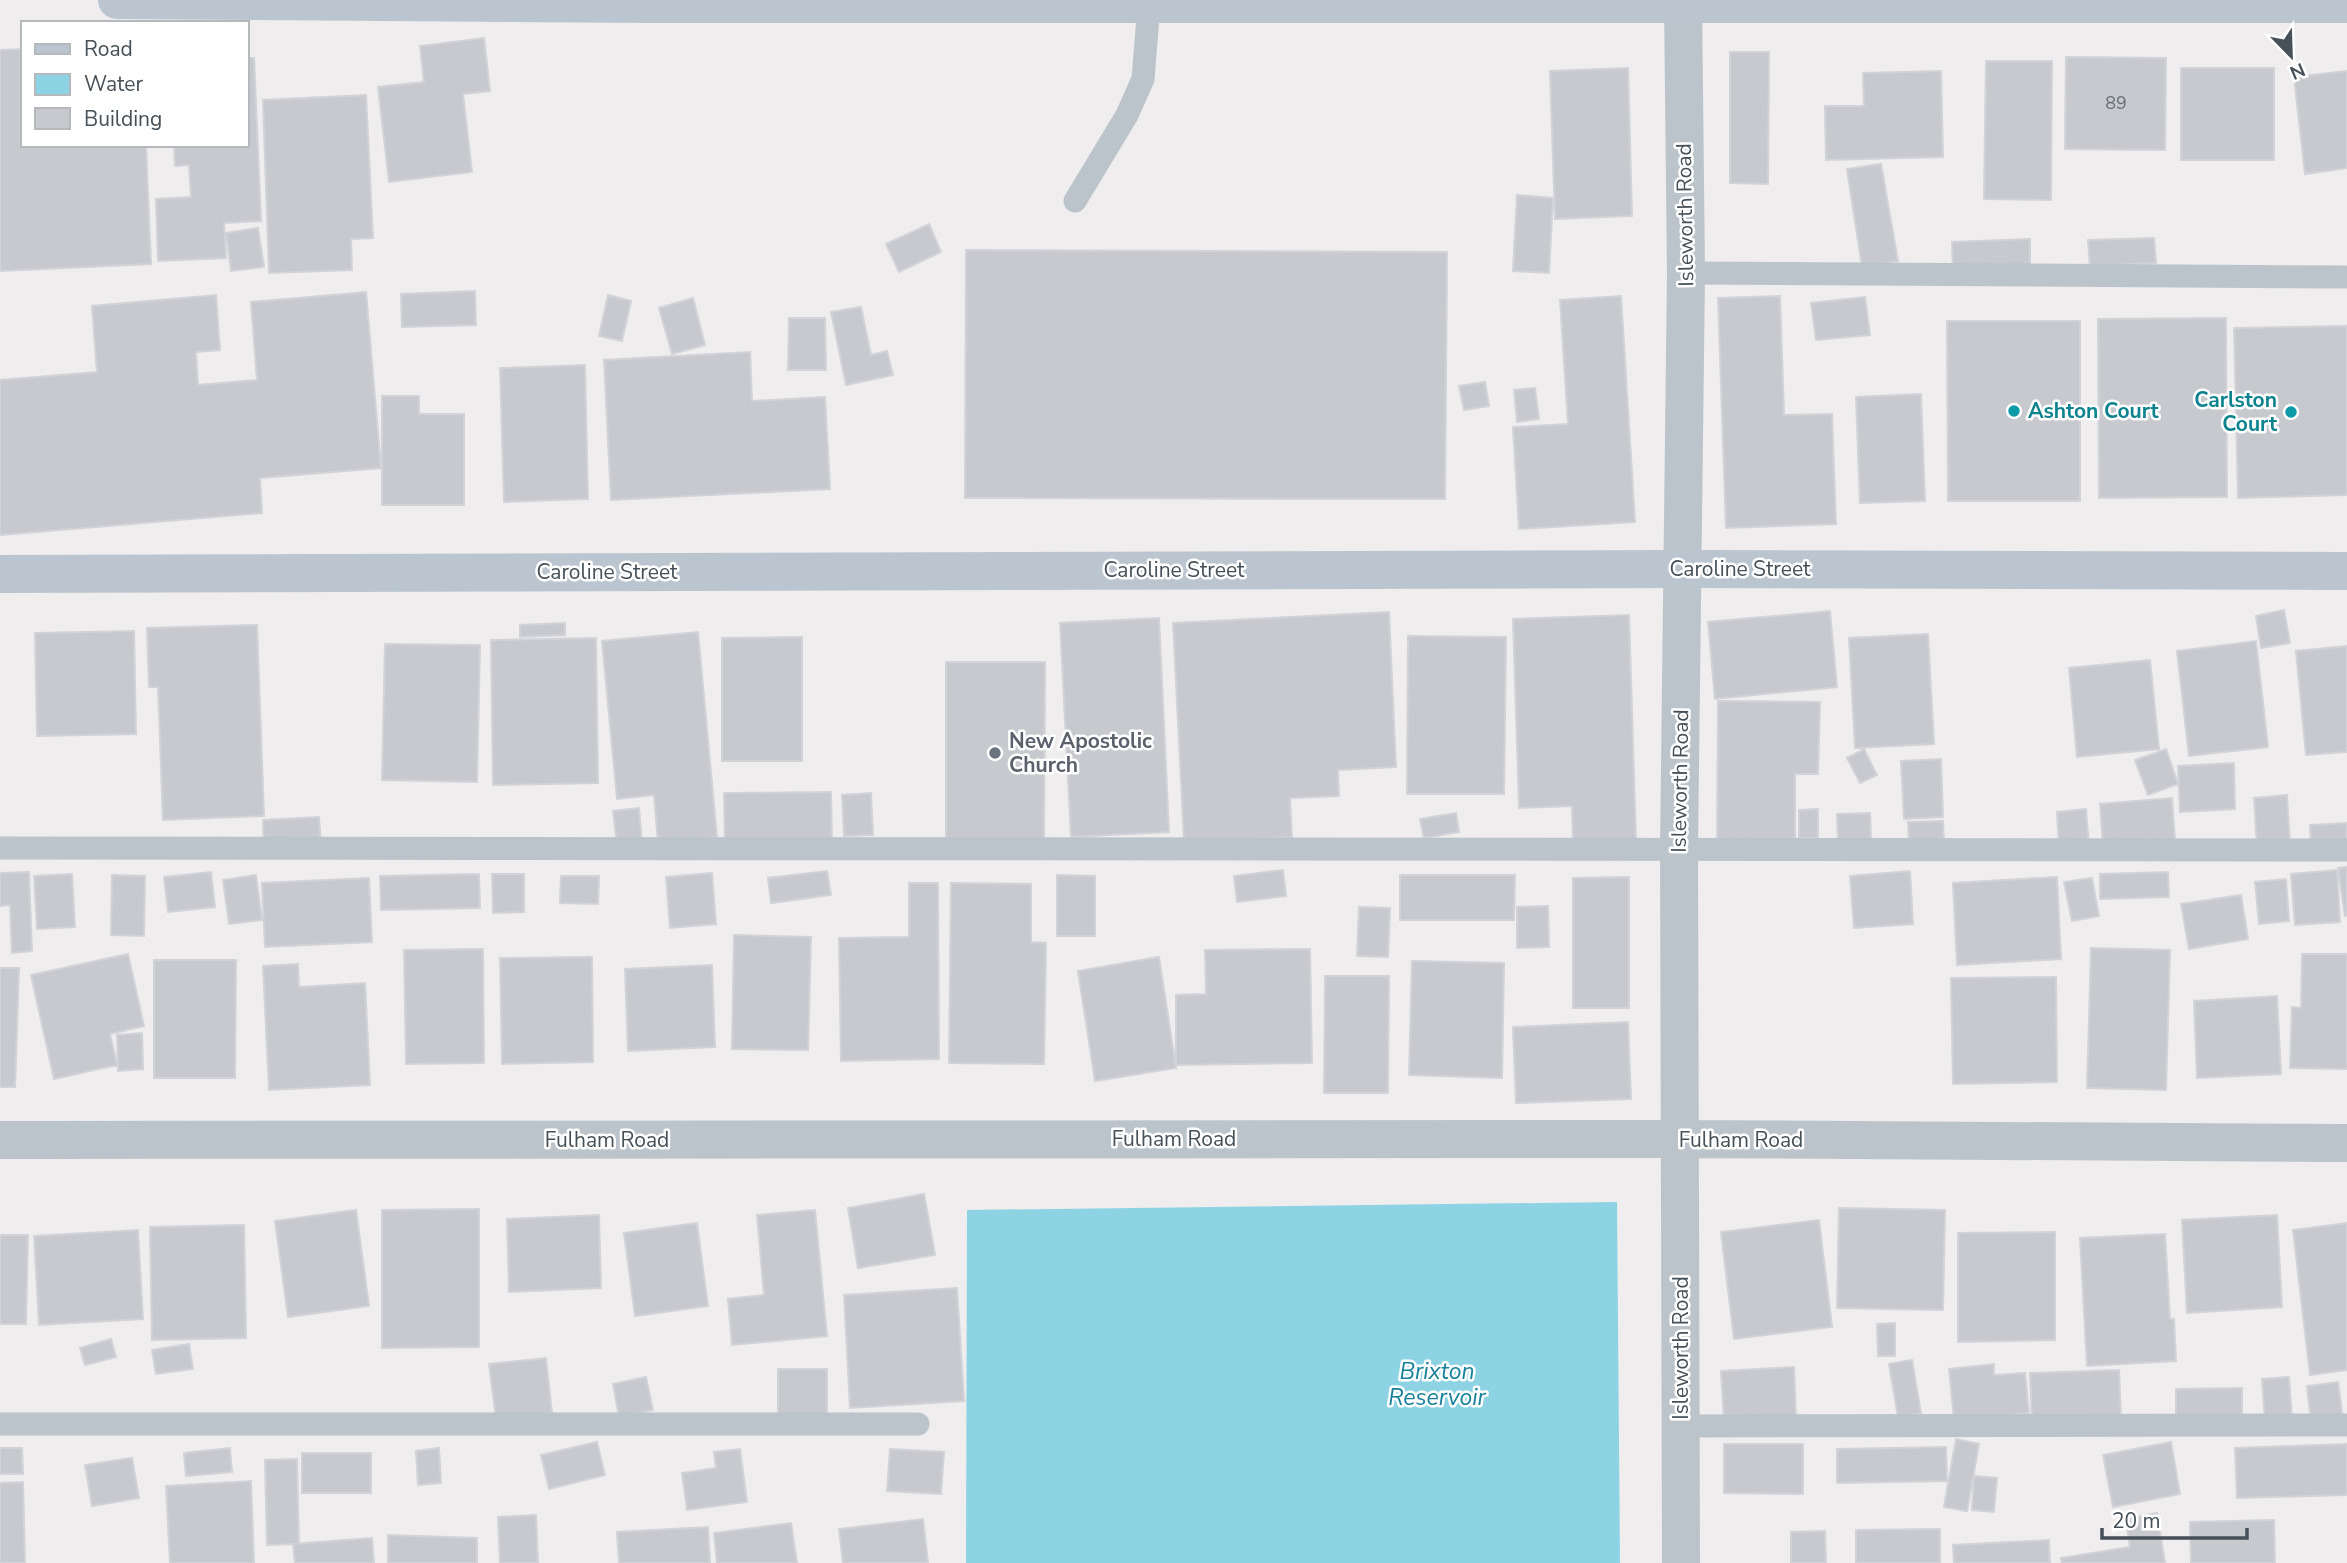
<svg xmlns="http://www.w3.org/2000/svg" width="2347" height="1563" viewBox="0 0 2347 1563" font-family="'Nunito Sans',sans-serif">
<rect width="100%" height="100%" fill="#efeded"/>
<path fill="#8ed3e4" d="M1617,1202L1620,1563H966L967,1210Z"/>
<path fill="#c7c9cf" stroke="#d1d3d8" stroke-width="2" d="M484,38L490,91L463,94L472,172L389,182L378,87L424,82L420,46Z
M23,49V145H146L151,264L0,271V50Z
M1730,52H1769L1768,184L1730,183Z
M2066,57L2166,58L2165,150L2065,149Z
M247,58H254L261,221L224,223L226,258L158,261L156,199L191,197L189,165L175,166L174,145H247Z
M1986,61H2052L2051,200L1984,199Z
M1628,68L1632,216L1555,219L1550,71Z
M2181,68H2274V160H2181Z
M1941,71L1943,157L1826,160L1825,106H1864L1863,73Z
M2347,71V168L2305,174L2294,77Z
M366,95L373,238L351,239L352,270L269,273L263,100Z
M1881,164L1898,261L1862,267L1847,169Z
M1517,195L1553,198L1549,273L1513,271Z
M929,224L941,252L899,272L886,244Z
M258,228L264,267L231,271L226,233Z
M2154,238L2156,263L2090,266L2088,240Z
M2030,239V267L1953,270L1952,242Z
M966,250L1447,252L1445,499L965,498Z
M475,291L476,325L402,327L401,294Z
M366,292L381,468L260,478L262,513L0,535V380L97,372L92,306L216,295L220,350L196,352L198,385L257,380L251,302Z
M608,295L631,301L622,341L599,336Z
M1621,296L1635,522L1519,529L1513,427L1568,424L1560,300Z
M1780,296L1784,415L1832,414L1836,524L1726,528L1718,298Z
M1865,297L1870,335L1816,340L1811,303Z
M693,298L705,345L672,354L659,308Z
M861,307L871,355L887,351L893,375L846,385L831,312Z
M789,318H825L826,370H788Z
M2226,318L2227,497L2099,498L2098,319Z
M1947,321H2080V501H1948Z
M2347,326V495L2238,498L2234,328Z
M750,352L752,401L825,397L830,489L611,500L604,360Z
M585,365L588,499L504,502L500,368Z
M1485,382L1489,406L1464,410L1459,386Z
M1535,388L1539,419L1517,422L1514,390Z
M1921,394L1925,501L1860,503L1856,397Z
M382,396H419V414H464V505H382Z
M2284,610L2290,643L2261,648L2256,616Z
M1830,611L1837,687L1715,699L1708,622Z
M1389,612L1396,767L1338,770L1339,796L1290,798L1292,837L1184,841L1173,623Z
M1629,615L1636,841L1573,843L1572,806L1519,808L1513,619Z
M1159,618L1169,832L1071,837L1060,623Z
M565,623V635L520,637V625Z
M257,625L264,816L163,820L158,687H149L147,628Z
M134,631L136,734L37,736L35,633Z
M698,632L717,837L658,843L654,795L617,799L602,641Z
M1928,634L1934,744L1855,748L1849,638Z
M1408,636L1506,637L1504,794H1407Z
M802,637V761H722V638Z
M596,638L598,783L493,785L491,640Z
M2256,641L2268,747L2189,756L2177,651Z
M385,644L480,645L477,782L382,780Z
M2347,646V752L2306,755L2296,651Z
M2150,660L2159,749L2077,757L2069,668Z
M946,662H1045L1044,843H946Z
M1718,701L1820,702L1818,774H1795V847L1717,846Z
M1864,749L1877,775L1860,783L1847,758Z
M2166,749L2178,784L2148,795L2135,760Z
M1941,759L1943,817L1904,819L1901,761Z
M2234,763L2235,809L2180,812L2178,766Z
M831,792L832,845L725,847L724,793Z
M871,793L873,835L844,836L842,795Z
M2287,795L2290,844L2257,847L2254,798Z
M2172,798L2175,840L2103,846L2100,804Z
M639,808L642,842L617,845L613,811Z
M1818,809V838H1799V810Z
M2086,809L2089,846L2059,848L2057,812Z
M1456,813L1459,832L1424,838L1420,819Z
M1870,813L1871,841L1838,842L1837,814Z
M319,817L321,845L264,848L263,820Z
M1943,821L1944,844L1909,845L1908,822Z
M2347,823V847L2311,849L2310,825Z
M2347,867V915L2345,916L2338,868Z
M1283,870L1286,896L1237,902L1234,876Z
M2337,870L2340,922L2295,925L2291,874Z
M827,871L831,895L771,903L768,878Z
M1910,871L1913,924L1854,928L1850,876Z
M29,872L32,951L12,953L10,905L0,906V873Z
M211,872L215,907L168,912L164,877Z
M2168,872L2169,897L2100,899V874Z
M712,873L716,924L670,928L666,877Z
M72,874L75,927L37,929L34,876Z
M479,874L480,908L381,910L380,876Z
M492,874H524V912L493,913Z
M112,875L145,876L144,936L111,935Z
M256,875L262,920L229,924L223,880Z
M1057,875L1095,876V936H1057Z
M1400,875H1515L1514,920H1400Z
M561,876H599L598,904L560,903Z
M1629,877V1008H1573V878Z
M2057,877L2061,959L1957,965L1953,883Z
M369,878L372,942L265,947L262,883Z
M2092,878L2099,916L2072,921L2064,882Z
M2286,879L2289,921L2259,924L2255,882Z
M909,883H938L939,1059L841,1061L839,938L909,937Z
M951,883L1031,884V942L1046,943L1044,1064L949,1063Z
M2241,895L2248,939L2189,949L2181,904Z
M1548,906L1549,947L1517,948V907Z
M1359,907L1390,908L1388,957L1357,956Z
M734,935L811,937L808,1050L732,1049Z
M2091,948L2170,950L2166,1090L2087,1088Z
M483,949L484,1063L406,1064L404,950Z
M1310,949L1312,1063L1176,1065V995L1206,994L1205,950Z
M128,954L144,1026L110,1034L117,1065L54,1079L31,975Z
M2302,954H2347V1069L2290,1068L2292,1007L2301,1008Z
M592,957L593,1062L502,1064L500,958Z
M1159,957L1176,1068L1095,1081L1078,971Z
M154,960H236L235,1078H154Z
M1412,961L1504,963L1502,1078L1409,1075Z
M298,964L299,987L365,983L370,1085L269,1090L263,966Z
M712,965L715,1047L628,1051L625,969Z
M0,968H19L15,1087H0Z
M1325,976H1389L1388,1093H1324Z
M2056,977L2057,1082L1953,1084L1951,978Z
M2277,996L2281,1074L2197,1078L2194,1001Z
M1628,1022L1631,1099L1516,1103L1513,1027Z
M142,1033L143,1069L118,1071L117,1035Z
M924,1194L935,1255L858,1268L848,1208Z
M1839,1208L1945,1210L1943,1310L1837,1308Z
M479,1209V1347L382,1348V1210Z
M356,1210L369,1306L288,1317L275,1221Z
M815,1210L827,1336L732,1345L728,1299L764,1295L757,1215Z
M599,1215L601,1288L509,1292L507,1219Z
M2277,1215L2282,1307L2187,1313L2182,1220Z
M1819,1220L1832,1327L1734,1339L1721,1232Z
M697,1223L708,1306L635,1316L624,1233Z
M2347,1223V1370L2310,1375L2293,1230Z
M244,1225L246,1338L152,1340L150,1227Z
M138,1230L143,1319L39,1325L34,1236Z
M2055,1232V1340L1958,1342V1233Z
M2165,1234L2170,1319H2174L2176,1361L2087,1366L2080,1238Z
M0,1235H28L26,1324H0Z
M957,1288L964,1401L850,1408L844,1295Z
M1895,1323V1356H1878L1877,1324Z
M111,1339L116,1357L85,1365L80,1348Z
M189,1344L193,1369L156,1374L152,1350Z
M546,1358L552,1413L496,1419L489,1364Z
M1912,1360L1921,1413L1898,1417L1889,1364Z
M1994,1364V1375L2025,1373L2029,1413L1954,1420L1949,1369Z
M1794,1367L1796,1418L1724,1421L1721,1371Z
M778,1369H827V1419H778Z
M2119,1370L2121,1418L2032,1422L2030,1373Z
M646,1377L653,1410L619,1417L613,1384Z
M2289,1377L2292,1419L2265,1421L2262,1379Z
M2338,1382L2343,1419L2311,1423L2307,1386Z
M2242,1388V1424L2176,1425V1389Z
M1956,1439L1979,1444L1967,1511L1944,1507Z
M597,1442L605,1475L549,1489L541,1455Z
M2171,1442L2180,1494L2113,1507L2103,1455Z
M1724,1444H1803V1494L1724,1493Z
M2347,1444V1495L2237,1498L2235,1448Z
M1946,1447L1947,1481L1837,1483V1449Z
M0,1448H22L23,1474H0Z
M230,1448L232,1472L186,1476L184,1453Z
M439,1448L441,1483L418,1485L416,1451Z
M740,1449L747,1502L687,1510L682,1473L716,1468L714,1452Z
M890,1449L944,1452L941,1494L887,1491Z
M302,1453H371V1493H302Z
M132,1458L139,1498L92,1506L85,1465Z
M297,1459L299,1544L267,1545L265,1460Z
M1974,1476L1997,1478L1994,1512L1972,1510Z
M251,1481L254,1563H170L166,1486Z
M23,1482L25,1563H0V1483Z
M2157,1513L2165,1563H2062L2061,1558L2130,1547L2126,1519Z
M536,1515L538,1563H500L498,1517Z
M923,1519L928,1563H843L839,1529Z
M2274,1520L2275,1563H2191L2190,1522Z
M791,1523L797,1563H717L714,1533Z
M708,1527L710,1563H619L617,1532Z
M1940,1529V1563H1856V1530Z
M1825,1531L1826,1563H1791V1532Z
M388,1535L477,1538V1563H388Z
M372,1538L374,1563H295L293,1544Z
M2049,1540L2050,1563H1954L1953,1545Z"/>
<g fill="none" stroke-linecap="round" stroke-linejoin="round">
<path stroke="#bcc4cb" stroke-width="23" d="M1075,201L1127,115L1143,79L1149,4
M1686,273L2347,277
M0,848L2347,850
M0,1424H918
M1681,1426L2347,1425"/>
<path stroke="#bcc4cb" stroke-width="38" d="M0,1140L1679,1139L2347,1143
M1681,1563L1679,850L1686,273L1683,0"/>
<path stroke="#bbc5cf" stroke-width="38" d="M117,0L652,4H2347
M0,574L1683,569L2347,571"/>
</g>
<g fill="#0f9aa8" stroke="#fff" stroke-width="2.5">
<circle cx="2014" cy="411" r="7"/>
<circle cx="2291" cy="412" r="7"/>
</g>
<circle fill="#6b7280" stroke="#fff" stroke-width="2.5" cx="995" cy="753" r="7"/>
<g text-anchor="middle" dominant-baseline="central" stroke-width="5" stroke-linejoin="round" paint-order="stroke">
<g font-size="18" fill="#666e76">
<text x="2116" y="103">89</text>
</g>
<g font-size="21" fill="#465058" stroke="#fff">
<text transform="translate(1685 215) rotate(-91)">Isleworth Road</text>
<text x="1740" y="569">Caroline Street</text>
<text x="1174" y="570">Caroline Street</text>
<text x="607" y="572">Caroline Street</text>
<text transform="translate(1680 781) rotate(-89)">Isleworth Road</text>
<text x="1174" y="1139">Fulham Road</text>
<text x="607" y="1140">Fulham Road</text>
<text x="1741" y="1140">Fulham Road</text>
<text transform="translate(1681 1348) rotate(-90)">Isleworth Road</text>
</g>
<g font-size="21" font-weight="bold" fill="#0d838f" stroke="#fff" text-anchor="end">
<text x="2277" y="400">Carlston<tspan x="2277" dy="24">Court</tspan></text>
<text x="2028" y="411" text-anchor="start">Ashton Court</text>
</g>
<g font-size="21" font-weight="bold" fill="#5b616d" stroke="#fff" text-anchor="start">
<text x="1009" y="741">New Apostolic<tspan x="1009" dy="24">Church</tspan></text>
</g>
<g font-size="23" font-style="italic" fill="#17809b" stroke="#fff">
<text x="1437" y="1371">Brixton<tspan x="1437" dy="26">Reservoir</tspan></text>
</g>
</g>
<rect x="21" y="21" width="228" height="126" fill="#ffffff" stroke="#b5b9bc" stroke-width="2"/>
<rect x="35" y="44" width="35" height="10" fill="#bbc5cf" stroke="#b5b9bc" stroke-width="2"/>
<text x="84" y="56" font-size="21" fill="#465058">Road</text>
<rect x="35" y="74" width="35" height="21" fill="#8ed3e4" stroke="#b5b9bc" stroke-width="2"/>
<text x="84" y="91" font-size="21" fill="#465058">Water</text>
<rect x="35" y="108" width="35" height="21" fill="#c7c9cf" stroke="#b5b9bc" stroke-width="2"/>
<text x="84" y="126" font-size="21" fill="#465058">Building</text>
<g transform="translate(2291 56) rotate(157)" stroke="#ffffff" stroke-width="5" paint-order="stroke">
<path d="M0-5L12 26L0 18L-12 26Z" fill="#465058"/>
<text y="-10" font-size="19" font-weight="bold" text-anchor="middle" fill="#465058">N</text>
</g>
<path d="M2102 1528v10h145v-10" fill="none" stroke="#465058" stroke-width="3.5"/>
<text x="2112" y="1528" font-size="21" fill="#465058" stroke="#ffffff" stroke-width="5" paint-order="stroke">20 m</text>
</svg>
